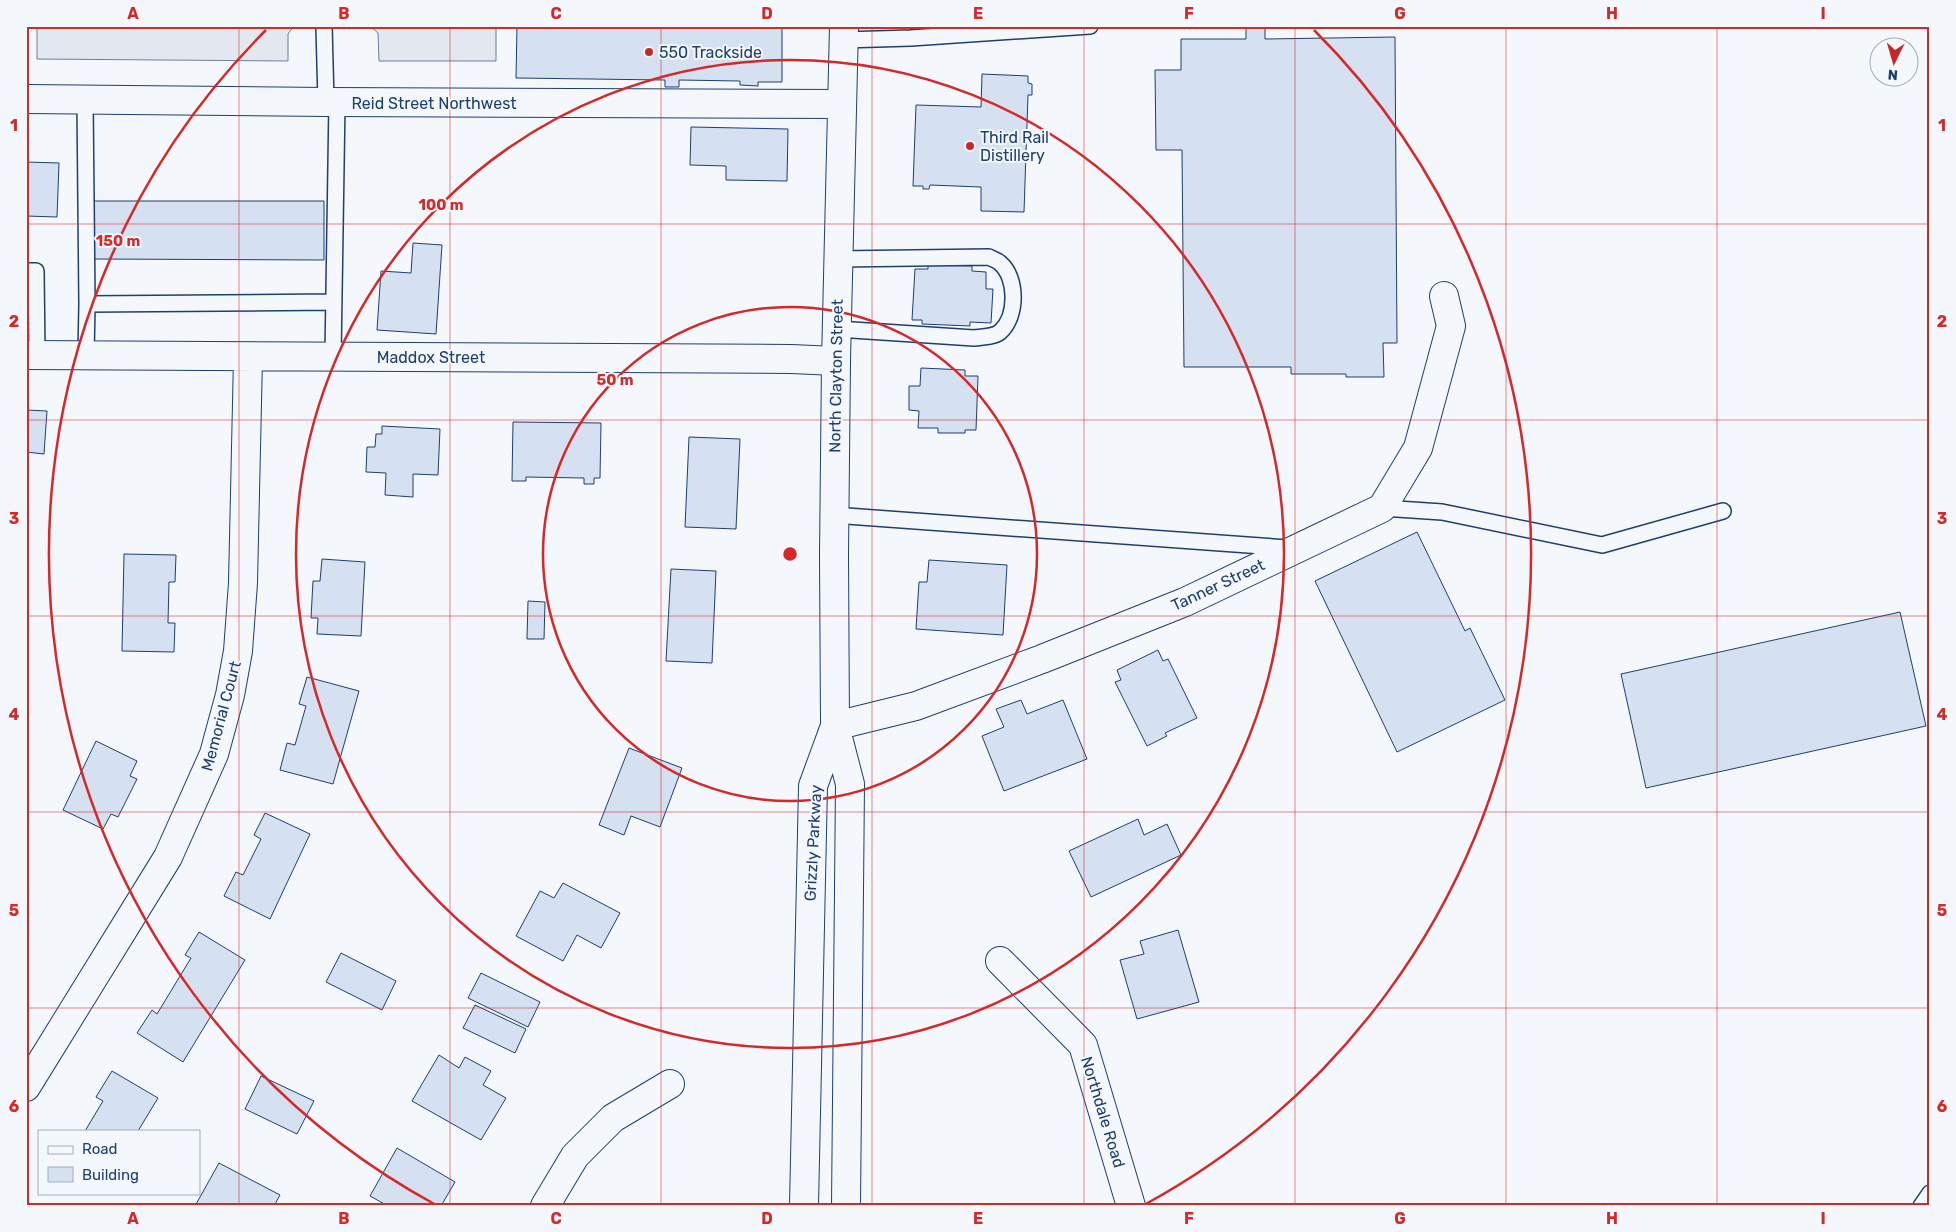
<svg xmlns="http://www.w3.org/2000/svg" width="1956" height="1232" viewBox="0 0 1956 1232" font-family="Rubik,sans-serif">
<rect width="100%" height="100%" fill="#f4f7fb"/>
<path fill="#e3e8f0" stroke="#687fa3" d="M37,26H294L288,34V61L37,59Z
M370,26H496V61H379L378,33Z"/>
<path fill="#d5e0f0" stroke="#1d3f73" d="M517,26H782V82H758V86L740,85V81L679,80V87H665V80L516,78Z
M1246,26H1265V39L1395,37L1397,343H1383L1384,377H1346V374H1291V367H1184L1182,150H1156L1155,70H1181V39H1246Z
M982,74L1028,76V83L1032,84V95H1028L1024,212L981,211V187L930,185L929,189H923V186H913L916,105L981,107Z
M691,127L788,129L787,181L726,180V166L690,165Z
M26,162L59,163L57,217L26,216Z
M94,201H324V260L94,259Z
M413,243L442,245L436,334L377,330L381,271L411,273Z
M928,265L972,266V271L986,272V289H993L991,323L970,322V326L922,324V320H912L915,269H928Z
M921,368L965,370V376H978L976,430H965V433H938V428H918L919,411L909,410V386H920Z
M26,410L47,411L44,454L26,452Z
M513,422L601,423L600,478H594V484H584V478L526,477V481H512Z
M382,426L440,429L438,475L413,474V497L385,495L386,473L366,472L367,447H375L376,434H382Z
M689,437L740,439L736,529L685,527Z
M1417,532L1465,631L1470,628L1505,700L1397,752L1315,581Z
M124,554L176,555L175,582H169L168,623H175L174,652L122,651Z
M322,559L365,562L361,636L317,634L318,618H311L313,581H320Z
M929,560L1007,565L1003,635L916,629L919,582H927Z
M671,569L716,571L712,663L666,661Z
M528,601L545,602L544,639H527Z
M1900,612L1926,726L1646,788L1621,674Z
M1158,650L1163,661L1168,659L1197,718L1165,733L1167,736L1147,746L1115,682L1121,680L1117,670Z
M307,677L359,691L333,784L280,770L287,743L295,745L306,706L299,704Z
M1021,700L1027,714L1063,700L1087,759L1004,791L982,736L1004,727L996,709Z
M96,741L137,761L130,776L137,779L118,817L111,814L103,829L63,810Z
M629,748L682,768L660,827L631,816L624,835L599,825Z
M265,813L310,834L270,919L224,896L236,872L243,875L261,839L254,835Z
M1138,819L1144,835L1167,824L1181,855L1091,897L1069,851Z
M563,883L620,913L601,948L577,935L563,961L516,936L540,891L554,898Z
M1178,930L1199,1002L1137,1019L1120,960L1144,954L1140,941Z
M199,932L245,960L183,1062L137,1033L152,1010L157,1014L191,958L185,955Z
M341,953L396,981L382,1010L326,982Z
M481,973L540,1002L528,1027L468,998Z
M475,1005L526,1029L515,1053L463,1028Z
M439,1055L459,1068L465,1057L491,1071L483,1085L506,1098L481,1140L412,1101Z
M112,1071L158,1098L138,1131H85L103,1101L96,1097Z
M261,1076L314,1101L297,1134L245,1109Z
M397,1148L455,1182L441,1206H388L370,1196Z
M219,1163L280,1195L274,1206H195Z"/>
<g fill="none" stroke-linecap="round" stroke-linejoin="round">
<defs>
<path id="service" d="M324,26L326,102
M843,40L911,38L1090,26
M85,100L87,304L86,355
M26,271H36L37,355
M87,304L334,302
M837,329L974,338C982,337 994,337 1000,332C1018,316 1017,277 1000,263C997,260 992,259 989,257L838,259
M333,357L337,102
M1382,508L1442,512L1602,545L1723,511
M833,515L1288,548
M1921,1206L1930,1193"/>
<path id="minor" d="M26,99L326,102L842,104
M26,355L791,359L836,361
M835,726L916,706L1042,659L1185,602L1382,508L1418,448L1451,326L1444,296
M1000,961L1083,1045L1131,1206
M26,1087L168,857L214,754L230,695L238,651L243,583L248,358
M545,1206L575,1156L613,1118L670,1084"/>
<path id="tertiary" d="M844,26L836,361L834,555L835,726L850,784L846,1206
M804,1206L813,786L835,726"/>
</defs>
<use href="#service" stroke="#1d3f73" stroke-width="18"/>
<use href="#minor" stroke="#1d3f73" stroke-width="30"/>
<use href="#tertiary" stroke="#1d3f73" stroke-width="30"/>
<use href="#service" stroke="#f4f7fb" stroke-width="15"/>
<use href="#minor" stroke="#f4f7fb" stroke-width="28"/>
<use href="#tertiary" stroke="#f4f7fb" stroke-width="28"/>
</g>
<path fill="none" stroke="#d62828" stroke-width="1" stroke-opacity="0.55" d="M239,26V1206M450,26V1206M661,26V1206M872,26V1206M1084,26V1206M1295,26V1206M1506,26V1206M1717,26V1206M26,224H1930M26,420H1930M26,616H1930M26,812H1930M26,1008H1930"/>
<g fill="none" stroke="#d62828" stroke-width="2.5">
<circle cx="790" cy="554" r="247"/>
<circle cx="790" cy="554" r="494"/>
<path d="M436 1205A741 741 0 0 1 266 30M1314 30A741 741 0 0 1 1144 1205"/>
</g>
<g fill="#c62828" stroke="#f4f7fb" stroke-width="2">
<circle cx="649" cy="52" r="5"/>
<circle cx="970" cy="146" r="5"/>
</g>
<g text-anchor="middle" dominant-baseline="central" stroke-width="4" stroke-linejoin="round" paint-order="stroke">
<g font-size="16" fill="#1d3f73" stroke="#f4f7fb" text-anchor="start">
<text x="659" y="52">550 Trackside</text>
<text x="980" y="137">Third Rail<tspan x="980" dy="18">Distillery</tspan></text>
</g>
<g font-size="16" fill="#1d3f73" stroke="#f4f7fb">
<text x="434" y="103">Reid Street Northwest</text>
<text x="431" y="357">Maddox Street</text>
<text transform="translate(836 376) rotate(-89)">North Clayton Street</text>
<text transform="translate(1218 585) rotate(-25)">Tanner Street</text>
<text transform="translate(221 716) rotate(-75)">Memorial Court</text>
<text transform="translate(813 843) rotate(-87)">Grizzly Parkway</text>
<text transform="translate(1103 1112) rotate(73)">Northdale Road</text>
</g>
</g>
<circle cx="790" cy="554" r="8" fill="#d62828" stroke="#f4f7fb" stroke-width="2.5"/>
<g font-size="15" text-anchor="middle" font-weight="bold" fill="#d62828" stroke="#f4f7fb" stroke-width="4" stroke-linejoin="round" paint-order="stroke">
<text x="441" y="210">100 m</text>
<text x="118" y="246">150 m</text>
<text x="615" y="385">50 m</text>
</g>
<rect width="1956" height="1232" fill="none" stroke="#f4f7fb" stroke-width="55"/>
<rect x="38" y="1130" width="162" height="65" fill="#f4f7fb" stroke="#9eadc5"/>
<rect x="48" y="1146" width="25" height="8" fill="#f4f7fb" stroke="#9eadc5"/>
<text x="82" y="1154" font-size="15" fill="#1d3f73">Road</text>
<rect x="48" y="1167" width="25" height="15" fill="#d5e0f0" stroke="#9eadc5"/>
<text x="82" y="1180" font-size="15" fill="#1d3f73">Building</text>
<g transform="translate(1894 62) rotate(185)"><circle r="24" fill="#f4f7fb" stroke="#9eadc5"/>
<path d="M0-4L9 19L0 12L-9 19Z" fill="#c62828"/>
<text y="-8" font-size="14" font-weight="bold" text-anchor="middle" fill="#1d3f73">N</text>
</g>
<rect x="28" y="28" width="1900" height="1176" fill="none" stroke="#d62828" stroke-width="2"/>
<g font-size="16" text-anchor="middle" font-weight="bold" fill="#d62828">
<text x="133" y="19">A</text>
<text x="344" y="19">B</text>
<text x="556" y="19">C</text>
<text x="767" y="19">D</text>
<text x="978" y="19">E</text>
<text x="1189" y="19">F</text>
<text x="1400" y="19">G</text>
<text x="1612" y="19">H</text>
<text x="1823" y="19">I</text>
<text x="14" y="131">1</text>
<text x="1942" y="131">1</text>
<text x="14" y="327">2</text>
<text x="1942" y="327">2</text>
<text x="14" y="524">3</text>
<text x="1942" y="524">3</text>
<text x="14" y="720">4</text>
<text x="1942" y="720">4</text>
<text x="14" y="916">5</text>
<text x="1942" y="916">5</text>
<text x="14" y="1112">6</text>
<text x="1942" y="1112">6</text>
<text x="133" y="1224">A</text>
<text x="344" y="1224">B</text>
<text x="556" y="1224">C</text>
<text x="767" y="1224">D</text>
<text x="978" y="1224">E</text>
<text x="1189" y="1224">F</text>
<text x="1400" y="1224">G</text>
<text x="1612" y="1224">H</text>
<text x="1823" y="1224">I</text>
</g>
</svg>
